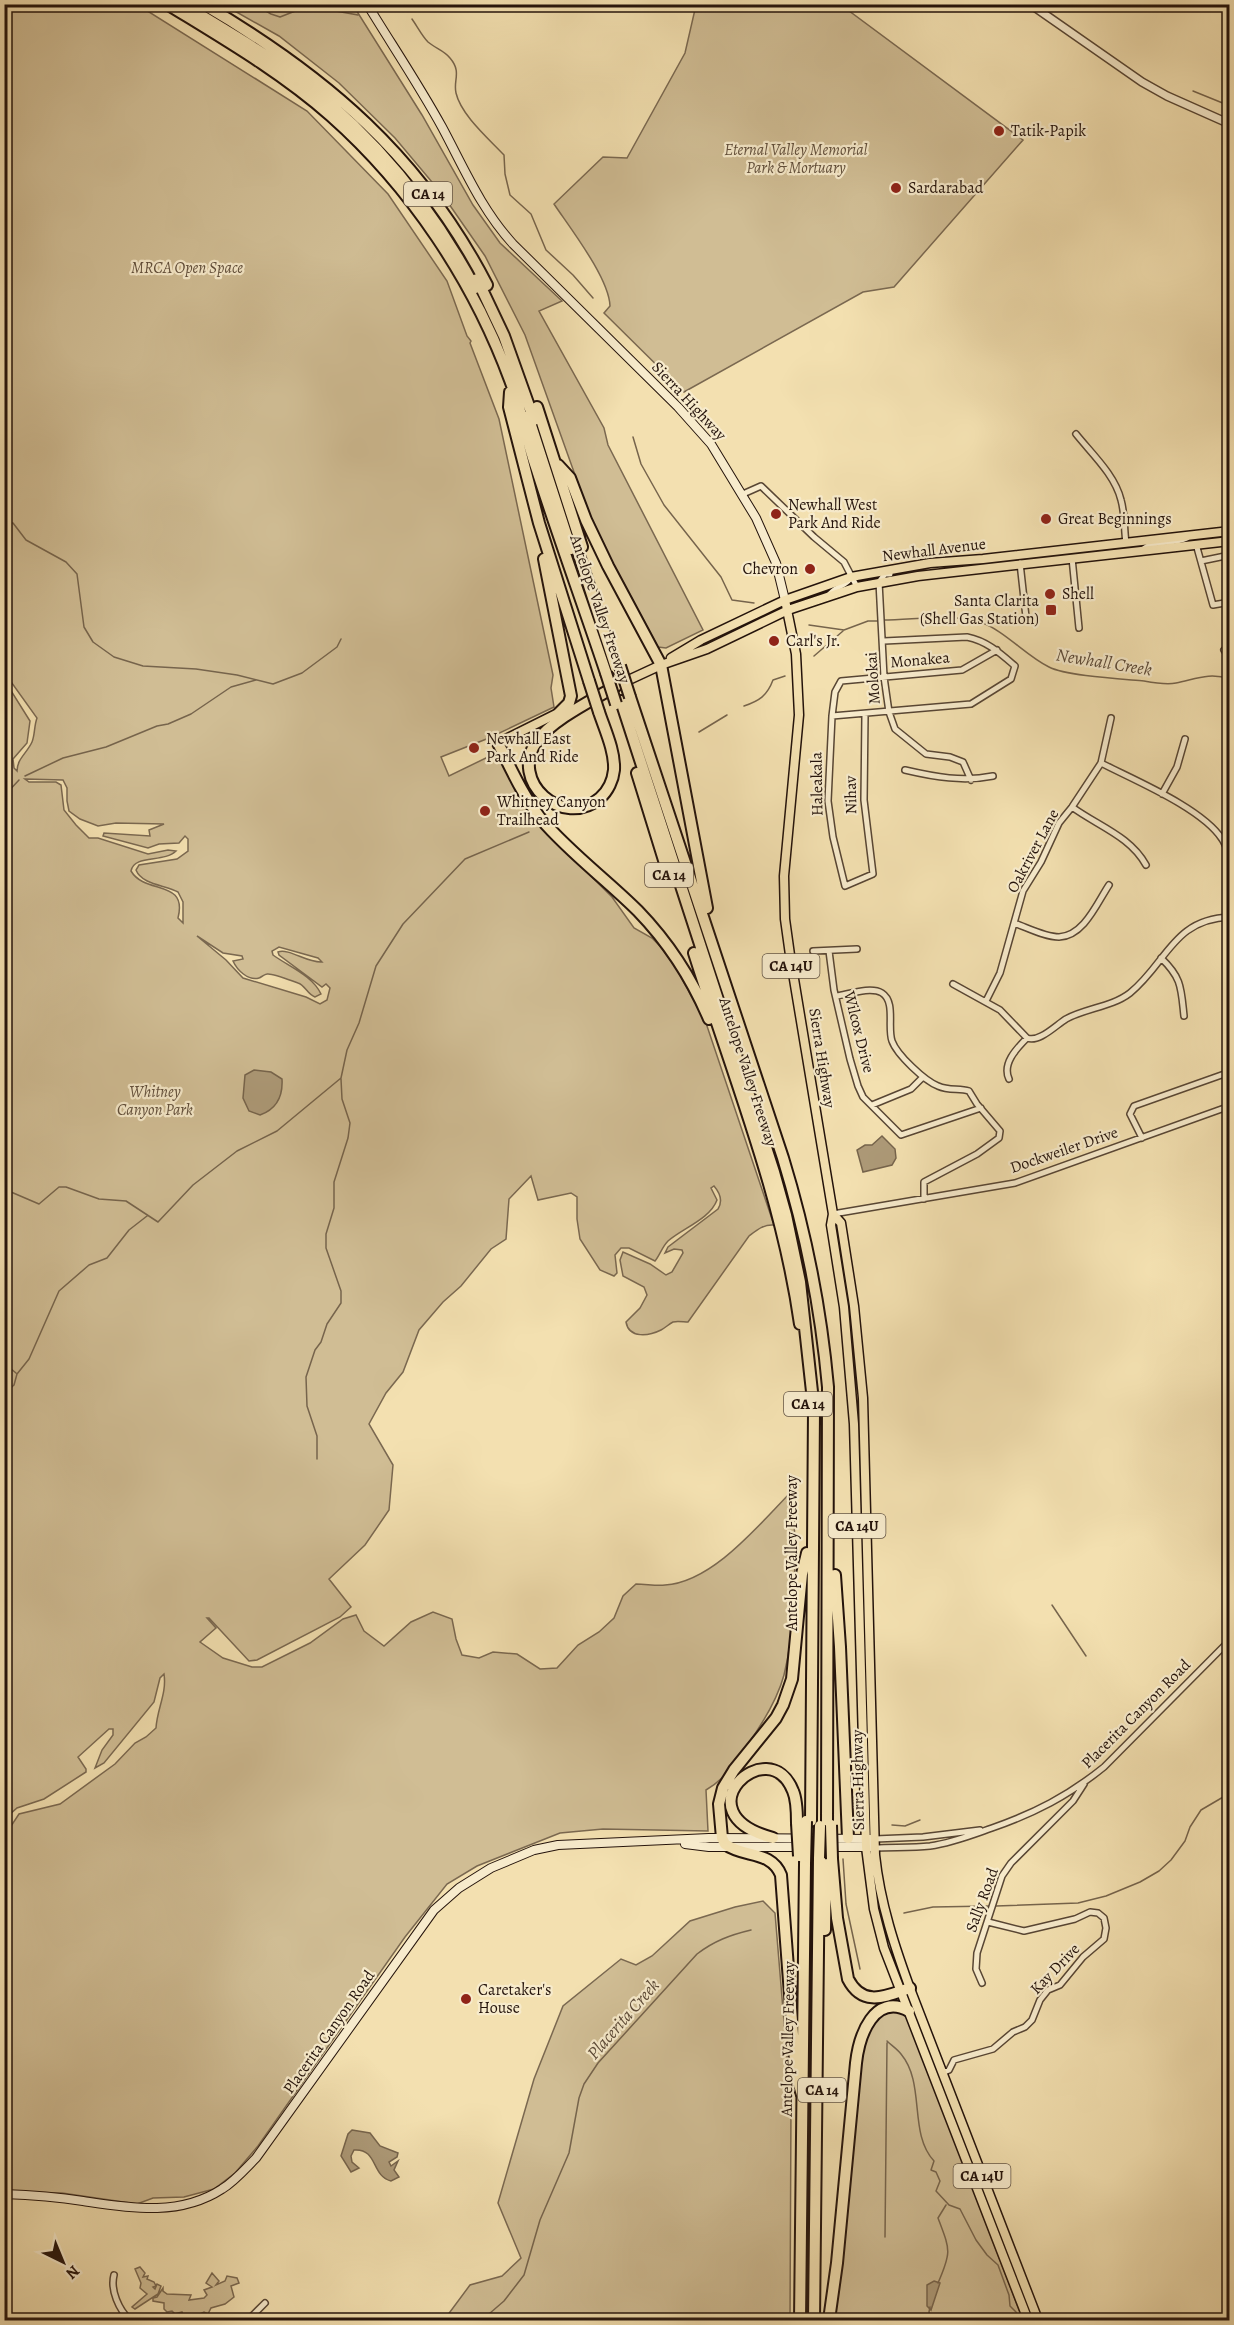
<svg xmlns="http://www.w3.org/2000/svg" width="1234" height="2325" viewBox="0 0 1234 2325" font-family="Alegreya,serif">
<rect width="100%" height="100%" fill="#f3e0b0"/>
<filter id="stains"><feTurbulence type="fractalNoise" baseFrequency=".00333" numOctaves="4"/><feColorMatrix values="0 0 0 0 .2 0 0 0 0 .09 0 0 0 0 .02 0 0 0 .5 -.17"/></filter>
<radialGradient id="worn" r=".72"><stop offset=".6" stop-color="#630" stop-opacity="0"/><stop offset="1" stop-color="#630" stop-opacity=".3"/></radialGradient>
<path fill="#d0bd94" stroke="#7a6850" stroke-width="1.5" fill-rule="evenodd" d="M5,5H138L307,111L388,194L447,281L467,336L471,341L470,343L499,419L553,675L551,688L554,707L489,738L441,757L449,776L490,756L492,759L500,758L556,841L612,897L634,928L652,938L660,946L676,968L706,1023L774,1225C764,1224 757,1230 749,1236L688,1322C684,1322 677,1321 673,1322C669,1324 665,1328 661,1330C649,1336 629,1339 626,1322L640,1308L647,1295L644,1287L623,1276L620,1260L623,1252L650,1264L666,1275L672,1272L683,1253L682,1250L674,1249L665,1253L668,1247L718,1209C723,1201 720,1193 714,1186L711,1188L717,1200C710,1219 683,1228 668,1241C662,1247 660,1255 655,1261L629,1248H621L615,1255L617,1273L614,1276L600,1270L580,1239L577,1219V1197L571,1193L538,1200L531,1176L509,1199L506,1239L491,1249L461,1286L443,1302L419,1330L403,1372L386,1393L369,1424L393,1465L389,1510L365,1545L329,1579L351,1607L340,1617L257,1660L249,1661L209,1618H207L216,1628L200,1642L223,1658L252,1667H262L310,1643L343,1619L356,1615L364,1631L384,1646L411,1622L433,1612L452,1619L456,1639L462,1655L479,1658L493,1652L517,1654L540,1669L557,1668L578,1645L599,1632L614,1618L623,1596L636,1584C646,1584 656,1586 665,1585C714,1582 761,1522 794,1489C794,1550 799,1614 784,1675C777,1701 761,1726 746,1747C733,1765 725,1779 706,1790L708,1831L603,1829L560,1833L477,1866L447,1884L405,1937L258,2146L235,2173L214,2189L184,2197L153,2198L137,2204L62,2193L5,2192V1844L11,1826L19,1814L60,1804L115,1764L135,1743L146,1737L156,1728C157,1709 167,1693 164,1674L160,1678L154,1702L104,1763L95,1768L102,1750L113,1735V1729H109L78,1757L86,1769V1772L44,1799L17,1808L8,1816L5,1827V681L30,721L27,743L13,759L14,768L17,771C17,759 27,753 32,742C35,735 34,726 37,718L4,672ZM25,779L63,780L67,788V801L69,811L80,819L98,826L116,823L164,824L149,830L150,836L104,833L103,836L148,848L159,844L179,843L185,836L188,839V851L177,859L139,865L136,870C142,885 166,885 178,892L183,902V923L178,918C188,879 145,895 131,871C134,854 164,863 176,851L168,850L148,854L98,838H89L76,825L64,810L61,785L56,782H29ZM197,936L223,953L242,956L243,959L233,961C237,970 248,981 259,978C260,978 265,974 267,974C273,973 292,981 298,983C305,985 307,994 315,997L321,994C313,976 288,966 273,955L272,951L279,947L318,958L322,962C307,963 289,948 278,952L279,955L322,987L326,984L330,988L327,1000L320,1004L306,997L243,978L226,960Z
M224,5H353L422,115L473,205L500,243L562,301L539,311L604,428L608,445L703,630L666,648L658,647L594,528L525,335L485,256L442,194L395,138L339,83L279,36Z
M696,5H841L1023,140L894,287L863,292L684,392L604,313L610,306C609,278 570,228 554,204L603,157L627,158L685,53Z
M763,1901L775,1913L791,2106L790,2320H444L470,2285L502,2276L521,2258L498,2203L534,2079L563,2006L621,1959L636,1965L652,1956L690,1921L735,1907Z
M887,2010L906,2014L1023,2320H832L860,2056L868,2029Z
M140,2267L145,2273L143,2277L148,2276L147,2279L154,2282L156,2286L153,2287L155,2289L157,2284L161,2286L158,2294L135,2309L132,2307L147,2294L140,2288L141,2283L135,2269Z
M212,2273L219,2281L216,2285L225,2281L227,2276L237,2278L239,2283L231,2286L234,2297L225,2304L211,2308L208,2314L204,2312L193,2317L185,2318L182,2312L175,2314L172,2311L167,2312L164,2309V2303L153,2301V2298L157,2297L163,2288V2291L167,2294L191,2295L189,2300L204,2298L207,2295L204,2290L212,2287L206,2283Z"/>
<path fill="#ad9a78" stroke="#76644c" stroke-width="1.5" d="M254,1070L271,1072L282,1079C283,1096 277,1109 260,1115L249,1111L243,1098L245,1075Z
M882,1136L895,1149L896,1158L892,1165L863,1172L857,1150L865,1145H872Z
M352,2130L370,2133L380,2146L398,2153L397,2157L389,2162L391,2166L398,2161L394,2170L399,2177L391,2181C371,2176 378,2148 354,2150L351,2156L352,2162L359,2168L351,2172L341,2156L348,2134Z
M934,2281L940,2283L931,2310L927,2306V2285Z"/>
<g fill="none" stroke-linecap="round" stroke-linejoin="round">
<path stroke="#76644c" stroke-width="1.5" d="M254,4L271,14L280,17L308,6L358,15
M412,19C417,26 422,36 428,42C435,48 445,51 450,58C462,72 453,80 456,93C461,115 489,139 504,155L505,174L510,195L531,214L546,250L573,275L593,298
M1193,91L1230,106
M633,437L641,464L664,505L721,577L732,600L754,603
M4,522L13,523L26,540L66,562L77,574L84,627L93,642L114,657L143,666L196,669L237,675L273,684L302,673L337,647L341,639
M883,620C914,620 950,613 980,622C1004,630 1025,655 1049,667C1066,676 1122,679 1144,681C1155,683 1166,685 1176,683C1196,679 1209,672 1230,679
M809,625L844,630L868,621H879
M814,656L843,631
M744,706C759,701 767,696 773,680L785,676
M699,732L727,715
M25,776L63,758L106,747L157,726L168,724L191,714L231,687L256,680
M4,796L19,780
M4,1189L39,1204L59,1187H66L99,1199L126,1201L158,1222L193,1185L237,1151L277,1131L341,1078L347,1050L359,1023L376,966L403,924L465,859L529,832
M4,1363L16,1373
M4,1394L14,1385L17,1374L29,1359L59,1291L89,1265L107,1258L129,1230L147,1216
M317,1459V1436L307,1406L306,1377L315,1350L321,1342L327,1324L341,1303V1291L326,1248V1234L334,1208V1182L348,1138L350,1123L342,1099L341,1079
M1052,1605L1086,1656
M892,1825L905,1826L920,1820
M843,1859L846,1904L860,1969
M996,1906L1078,1903L1106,1896L1140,1882L1159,1871L1171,1860L1185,1841L1190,1827L1201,1810L1230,1793
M904,1913L933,1907L991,1906
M887,2041C891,2045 897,2049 901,2054C926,2084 908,2133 934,2161L931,2170L936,2172L940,2181L936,2191L949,2205L960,2209L976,2240L987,2255L998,2265L1009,2295L1010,2306L1016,2312L1020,2320
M885,2237L887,2043
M938,2283C952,2251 950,2250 938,2218L946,2205
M930,2307L929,2312L932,2320
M482,2320L504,2301L524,2275L540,2220L569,2153L579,2098L584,2084L598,2063L697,1954C714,1941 730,1935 751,1930"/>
<defs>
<path id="minor" d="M1076,434C1092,454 1115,475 1121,500C1125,514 1124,529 1126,543
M743,494L761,486L814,537L844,562L857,587
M1196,544L1213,605L1230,602
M1142,550C1154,539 1172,545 1187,538
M1072,558L1079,628
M1201,561L1230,555
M1020,563L1026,617
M890,574H885L879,582L884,677L889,712L895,729L926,754L950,757L963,762L971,780
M828,596C835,586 844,587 850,579
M1224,650L1230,658
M865,715L864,800L873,874L845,886L833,837L828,801L832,716L835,692L841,681L962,670L997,650
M832,716L971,704L1011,679L1015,666C1000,653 987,641 967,637L884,641
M1101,763C1134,780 1202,808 1222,839C1225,843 1227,850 1230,856
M905,770C935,777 963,782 993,776
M1162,794L1177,767L1185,739
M1072,807C1098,826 1130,836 1146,865
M1014,923C1028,928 1045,937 1059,937C1084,936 1097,903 1109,885
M813,951L857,949
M829,951L834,990L850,1059L858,1086L863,1097L901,1135L981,1108
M1161,958C1182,978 1181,988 1184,1016
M953,984L1000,1010L1027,1038C1039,1043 1056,1025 1066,1019C1086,1008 1112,1007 1130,993C1167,963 1173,919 1230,917
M837,996C849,994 871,986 882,993C896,1002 887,1027 892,1041C897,1055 925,1081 938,1086C949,1091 959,1088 969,1091L977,1104L1000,1131L999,1138L977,1154L924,1182V1199
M986,1001L1000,973L1023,891L1041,862L1059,823L1072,807L1101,763L1111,718
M1009,1079C1002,1064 1016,1049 1027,1038
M872,1105L911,1089L923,1077
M1142,1138L1130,1114L1134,1106L1230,1072
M833,1214L1015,1183L1230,1106
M875,1839L923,1837L980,1830
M875,1848C893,1847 912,1848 930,1846C952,1843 972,1835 992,1828C1035,1813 1068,1796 1104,1767L1230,1640
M982,1983L976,1969L977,1953L1002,1876L1011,1863L1073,1801L1084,1784
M942,2073L949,2070L954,2060L993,2049L1013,2032L1025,2027L1032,2020L1040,2000L1048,1990L1060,1985L1083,1957L1104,1939L1106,1928L1104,1918L1098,1913L1090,1912L1075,1919L1024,1931L988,1922
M114,2275C110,2290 119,2310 130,2320
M248,2320L265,2303"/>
<path id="tertiary" d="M1030,4L1142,82L1167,96L1230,124"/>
<path id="secondary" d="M367,4C392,45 419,85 442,127C464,168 481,209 513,244L678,407L711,444L756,518L776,563L785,600
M685,1844L709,1847H871
M4,2194C31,2195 57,2197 83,2201C130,2208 179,2217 222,2189C235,2181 245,2169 256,2158L434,1910L459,1888L491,1868L534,1850L558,1845L709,1838L872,1839"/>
<path id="primary" d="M785,600L796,654L799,715L784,876L785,919L790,955L833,1214L831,1225L844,1307L854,1424L866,1847L874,1909L884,1948L1028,2320
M671,658L701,640L785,600L851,577L930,563L983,559L1230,531
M620,684L661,665L707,649L788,610L857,587L918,576L1230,541
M498,743L562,711
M833,1214L841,1223L854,1306L863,1398L875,1855C880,1903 895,1948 912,1994L1038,2320"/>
<path id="motorway" d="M167,4C224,39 281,72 331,116C411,187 473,280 510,380C521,408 526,439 536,467C558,536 583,604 606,673
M182,4C214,23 246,42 276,62C360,120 427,198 475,288
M203,4C326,76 421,157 487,285
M477,279L504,336L534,420
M510,392L509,407L539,523L589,681
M537,407L582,547
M528,416L571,549
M558,465L570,478L586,520L608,566L661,665L707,908
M574,540L616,668
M544,559L571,696L569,703L559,713
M630,697L783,1158C806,1233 821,1309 828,1387L827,1826
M621,701L774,1172L786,1215L800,1282L814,1410L811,1821
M599,712C605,730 615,751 614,770C613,780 608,791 600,798C563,830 508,781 537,741C553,719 593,700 616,686
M498,743C511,769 523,796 541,819C570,853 607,880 638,911C668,942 692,979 709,1019
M637,773L667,870
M694,953C733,1076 782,1197 800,1324
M835,1575L840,1647L848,1838
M773,1838C678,1813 769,1730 793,1791C797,1800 797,1813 797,1823
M832,1859L837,1918L848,1979C863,2008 886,1996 910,1988
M825,1930L826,1859
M802,2095L796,2074L781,1875C771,1850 744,1858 725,1844L722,1838L719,1804L723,1788L734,1770L776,1718L783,1705L792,1679L802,1574L807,1553
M800,2320L805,1864
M814,2320L819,1858
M829,2320L837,2263L856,2063C859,2036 874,1992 909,2011"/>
</defs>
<use href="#minor" stroke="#584634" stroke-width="8"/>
<use href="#tertiary" stroke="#584634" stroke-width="10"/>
<use href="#secondary" stroke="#24130b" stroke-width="10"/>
<use href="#primary" stroke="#24130b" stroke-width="11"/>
<use href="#motorway" stroke="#24130b" stroke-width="14"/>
<use href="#minor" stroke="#f7ebcc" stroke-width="5"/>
<use href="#tertiary" stroke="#f7ebcc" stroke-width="7"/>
<use href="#secondary" stroke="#f7ebcc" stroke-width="8"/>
<use href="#primary" stroke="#f3e0b0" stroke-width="8"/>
<use href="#motorway" stroke="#f3e0b0" stroke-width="10"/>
<defs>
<path id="motorway-bridge" d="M620,666L630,697
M606,673L616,704
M589,681L599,712
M797,1823L799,1856
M831,1825L832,1859
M819,1858L820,1826
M805,1864L806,1821"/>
</defs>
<use href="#motorway-bridge" stroke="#24130b" stroke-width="14" stroke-linecap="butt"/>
<use href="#motorway-bridge" stroke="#f3e0b0" stroke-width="10"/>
</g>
<g fill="#8f2418" stroke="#f7ebcc" stroke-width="2">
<circle cx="999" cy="131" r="6"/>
<circle cx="896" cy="188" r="6"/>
<circle cx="776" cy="514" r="6"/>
<circle cx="1046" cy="519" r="6"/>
<circle cx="810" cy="569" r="6"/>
<circle cx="1050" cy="594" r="6"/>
<rect x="1045" y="604" width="12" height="12" rx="3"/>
<circle cx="774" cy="641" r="6"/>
<circle cx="474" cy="748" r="6"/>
<circle cx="485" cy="811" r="6"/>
<circle cx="466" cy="1999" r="6"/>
</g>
<g text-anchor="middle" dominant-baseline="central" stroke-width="4.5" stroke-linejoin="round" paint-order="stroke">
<g fill="#f7ebcc" stroke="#635445" stroke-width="1.5">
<rect x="404" y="182" width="48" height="24" rx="4.5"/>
<rect x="645" y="863" width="48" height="24" rx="4.5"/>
<rect x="762.5" y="954" width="57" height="24" rx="4.5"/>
<rect x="784" y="1392" width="48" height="24" rx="4.5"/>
<rect x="828.5" y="1514" width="57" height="24" rx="4.5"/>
<rect x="798" y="2078" width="48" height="24" rx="4.5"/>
<rect x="953.5" y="2164" width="57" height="24" rx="4.5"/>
</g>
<g font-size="15" font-weight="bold" fill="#24130b">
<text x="428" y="194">CA 14</text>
<text x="669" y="875">CA 14</text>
<text x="791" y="966">CA 14U</text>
<text x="808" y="1404">CA 14</text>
<text x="857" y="1526">CA 14U</text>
<text x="822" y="2090">CA 14</text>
<text x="982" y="2176">CA 14U</text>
</g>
<g font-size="16" fill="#24130b" stroke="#f7ebcc" text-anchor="start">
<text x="1011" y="131">Tatik-Papik</text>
<text x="908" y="188">Sardarabad</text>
<text x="788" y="505">Newhall West<tspan x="788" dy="18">Park And Ride</tspan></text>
<text x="1058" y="519">Great Beginnings</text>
<text x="798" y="569" text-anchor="end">Chevron</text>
<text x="1062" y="594">Shell</text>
<text x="1039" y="601" text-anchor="end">Santa Clarita<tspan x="1039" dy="18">(Shell Gas Station)</tspan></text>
<text x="786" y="641">Carl's Jr.</text>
<text x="486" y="739">Newhall East<tspan x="486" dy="18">Park And Ride</tspan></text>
<text x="497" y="802">Whitney Canyon<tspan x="497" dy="18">Trailhead</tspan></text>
<text x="478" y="1990">Caretaker's<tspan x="478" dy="18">House</tspan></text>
</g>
<g font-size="16" font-style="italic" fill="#604e3b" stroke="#f7ebcc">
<text x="796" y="150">Eternal Valley Memorial<tspan x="796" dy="18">Park &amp; Mortuary</tspan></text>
<text x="187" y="268">MRCA Open Space</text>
<text x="155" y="1092">Whitney<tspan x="155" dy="18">Canyon Park</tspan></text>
</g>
<g font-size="16" fill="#24130b" stroke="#f7ebcc">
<text transform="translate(689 401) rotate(47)">Sierra Highway</text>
<text transform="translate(934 550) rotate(-7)">Newhall Avenue</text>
<text transform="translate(600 609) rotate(71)">Antelope Valley Freeway</text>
<text transform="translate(920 660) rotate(-5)">Monakea</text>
<text transform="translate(873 678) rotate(-94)">Molokai</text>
<text transform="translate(817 784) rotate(-91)">Haleakala</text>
<text transform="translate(851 795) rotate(-91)">Nihav</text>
<text transform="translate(1033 851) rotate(-62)">Oakriver Lane</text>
<text transform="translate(859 1032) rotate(76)">Wilcox Drive</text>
<text transform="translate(822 1058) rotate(81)">Sierra Highway</text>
<text transform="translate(748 1072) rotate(72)">Antelope Valley Freeway</text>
<text transform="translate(1064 1150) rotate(-19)">Dockweiler Drive</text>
<text transform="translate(792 1553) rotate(-90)">Antelope Valley Freeway</text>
<text transform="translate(1136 1714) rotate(-45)">Placerita Canyon Road</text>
<text transform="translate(858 1780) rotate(-91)">Sierra Highway</text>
<text transform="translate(982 1900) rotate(-70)">Sally Road</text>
<text transform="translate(1055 1969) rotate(-46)">Kay Drive</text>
<text transform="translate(329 2032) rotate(-55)">Placerita Canyon Road</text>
<text transform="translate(788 2039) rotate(-89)">Antelope Valley Freeway</text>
</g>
<g font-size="18" font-style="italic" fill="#5b4937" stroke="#f7ebcc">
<text transform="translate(1104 662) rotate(9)">Newhall Creek</text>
<text transform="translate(623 2019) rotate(-49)">Placerita Creek</text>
</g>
</g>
<rect width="1234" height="2325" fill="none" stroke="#f3e0b0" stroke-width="24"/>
<rect x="6" y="6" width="1222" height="2313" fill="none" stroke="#24130b" stroke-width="3"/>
<rect x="12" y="12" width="1210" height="2301" fill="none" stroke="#24130b" stroke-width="1.5"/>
<g transform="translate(63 2262) rotate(137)" stroke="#f7ebcc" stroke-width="4.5" paint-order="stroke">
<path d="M0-4.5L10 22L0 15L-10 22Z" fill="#24130b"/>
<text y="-9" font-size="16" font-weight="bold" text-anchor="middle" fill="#24130b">N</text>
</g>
<rect width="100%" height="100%" filter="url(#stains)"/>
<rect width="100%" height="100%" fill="url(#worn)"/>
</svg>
